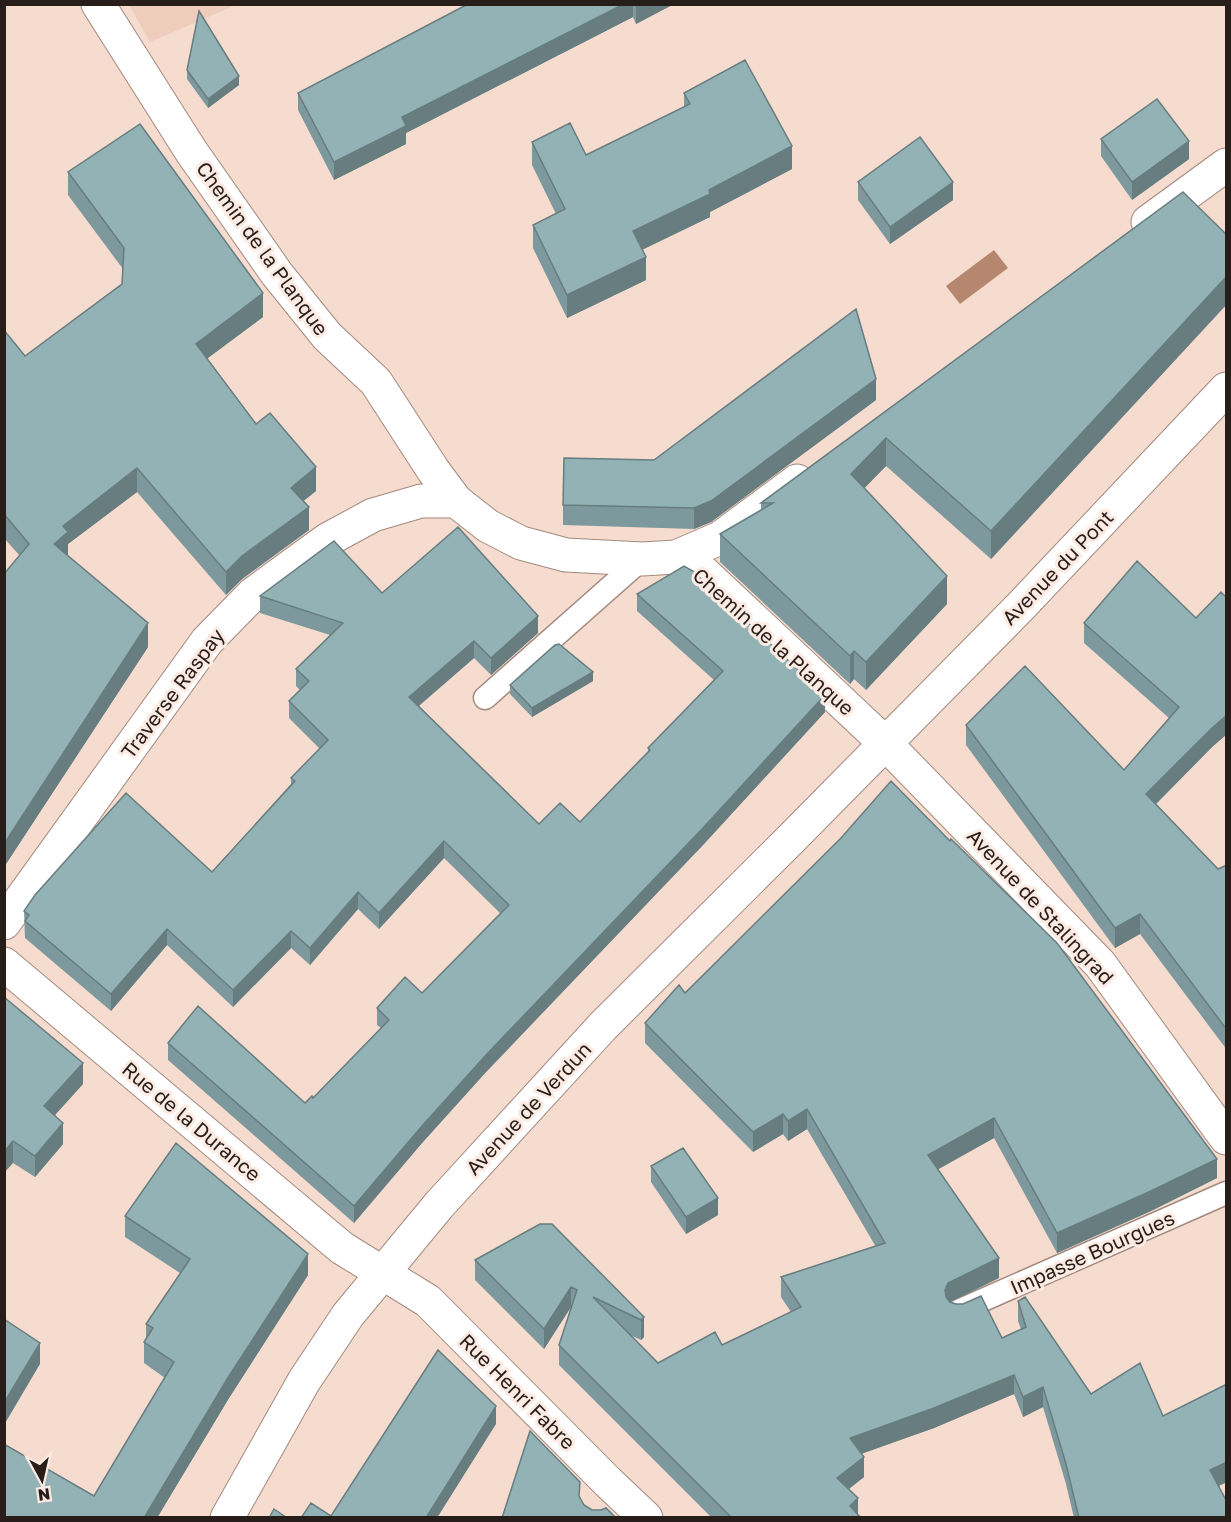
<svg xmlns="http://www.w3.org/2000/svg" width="1231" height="1522" viewBox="0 0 1231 1522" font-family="'Golos Text',sans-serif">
<rect width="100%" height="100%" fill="#f6dbcf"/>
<path fill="#efcdbd" d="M129,5H236L150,42Z"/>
<path fill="#b6866f" d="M994,250L1008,268L960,304L946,286Z"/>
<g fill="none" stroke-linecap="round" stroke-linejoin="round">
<defs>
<path id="service" d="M485,698L642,559
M958,1311L1226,1193"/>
<path id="minor" d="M98,4L191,151L277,274L327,336L376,382L433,470L456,501L488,526L521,543L566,555L642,559L676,557L704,573L885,743L1100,964L1226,1138
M1148,222L1226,165
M676,557L720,538L797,481
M4,923L207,641L253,594L327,540L373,515L421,501H456
M4,964L342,1248L428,1301L608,1482L646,1518"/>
<path id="secondary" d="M227,1518L304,1381L348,1315L439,1205L603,1026L791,839L1021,606L1226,389"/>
</defs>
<use href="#service" stroke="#a2897e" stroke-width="25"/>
<use href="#minor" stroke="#a2897e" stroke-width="35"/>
<use href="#secondary" stroke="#a2897e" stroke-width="35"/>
<use href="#service" stroke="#fff" stroke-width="22"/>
<use href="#minor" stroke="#fff" stroke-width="33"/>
<use href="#secondary" stroke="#fff" stroke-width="33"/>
</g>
<path fill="#7e999d" d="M468,4H674L636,24L633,17L406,133V144L334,180L298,110V93Z
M187,70L239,85L208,108L187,79Z
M684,93L792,169L710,212V217L642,250L646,280L567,318L533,248V225L556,214L532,165V142L586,155L684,107Z
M1101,139L1189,159L1132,200L1101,156Z
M68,172L263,317L207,358L256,424L316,491L303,501L309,530L242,579L226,595L137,492L68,544V556L148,647L4,867V574L20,556L4,538V330L25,356L122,284L123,269L68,195Z
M858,182L953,200L890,244L858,200Z
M1227,235V304L991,559L886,466L864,488L947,604L866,690L854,679L850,684L720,562V534L761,510V503Z
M876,400L711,522L694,529L563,525V505L654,460Z
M382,593L538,633L491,675L474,658L419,706L539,824L580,822L648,752V748L714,680L637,611V594L825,712L703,845L486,1072L422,1143L354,1223L168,1060V1043L305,1103L313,1098L381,1028L377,1025V1008L422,993L500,913L444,858L379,929L358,909L310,965L291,948L233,1007L167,945L111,1011L25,938L24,911L212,872L291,784V778L320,749L289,718V701L300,690L296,686V669L330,635L260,613V596Z
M1227,598V734L1212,747L1156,804L1218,869L1227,865V1050L1140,934L1115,948L966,745V725L1124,770L1169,718L1084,643V623L1196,618Z
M593,681L532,717L510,694V685Z
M685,993L1217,1178L1151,1211L1057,1253L994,1138L938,1169L999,1278L950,1302L1002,1338L1021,1329L1018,1321V1301L1091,1394L1163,1416L1227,1384V1482L1218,1486L1227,1518H1074L1066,1484L1043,1407L1023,1417L1014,1394L934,1428L862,1453L864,1477L849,1489L858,1514L861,1518H712L559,1365V1345L571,1307L544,1349L475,1280V1260L540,1224L644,1317V1337L641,1340L630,1335L658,1363L722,1345L791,1312L781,1297V1277L876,1247L807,1129L788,1141L783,1134L753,1152L645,1043V1023Z
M4,997L83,1084L55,1115L63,1144L35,1177L13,1163Z
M651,1166L718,1215L686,1234L651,1182Z
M125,1216L308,1275L229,1398L157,1518H4L94,1496L165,1378L144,1363V1342L146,1338V1324L180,1273L125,1237Z"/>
<path fill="#677d7f" d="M624,4H633V17L406,133V144L334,180V162L402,117Z
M640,4H674L636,24V6Z
M239,76V85L208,108V99Z
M1189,141V159L1132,200V182Z
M792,146V169L710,212V217L633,254V231Z
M953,182V200L890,244V227Z
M646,257V280L567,318V295Z
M1227,276V304L991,559V531Z
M263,293V317L196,367V344Z
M876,379V400L711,522L694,529V508Z
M886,438V466L851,502V474Z
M316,467V491L291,511V488Z
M137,468V492L68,544V556L54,544L63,526Z
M309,507V530L242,579L226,595V572L242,556Z
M947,576V604L866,690V662Z
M538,616V633L491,675V658Z
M148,623V647L4,867V844Z
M474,641V658L409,714V697Z
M854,651V679L850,684V656Z
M593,672V681L532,717V708Z
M825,695V712L703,845L486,1072L422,1143L354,1223V1206L422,1126L486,1055Z
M1227,715V734L1212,747L1146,814V794L1212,728Z
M444,841V858L379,929V913Z
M358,892V909L310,965V948Z
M1140,914V934L1115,948V928Z
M167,929V945L111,1011V994Z
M291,931V948L233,1007V990Z
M83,1063V1084L44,1127V1106Z
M807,1109V1129L788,1141V1121Z
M783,1114V1134L753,1152V1132Z
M994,1118V1138L928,1175V1155Z
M63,1123V1144L35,1177V1156Z
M13,1141V1163L4,1173V1152Z
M1217,1159V1178L1151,1211L1057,1253V1233Z
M718,1198V1215L686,1234V1217Z
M308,1254V1275L229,1398L157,1518H144L229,1376Z
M999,1258V1278L948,1303L945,1290L948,1283Z
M571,1287V1307L544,1349V1329Z
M644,1317V1337L641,1340V1320Z
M40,1343V1364L4,1425V1403Z
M1014,1375V1394L934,1428L850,1458V1438Z
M1043,1387V1407L1023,1417V1397Z
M496,1406V1424L437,1518H426Z
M864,1457V1477L837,1498V1478Z
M1227,1462V1482L1210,1490V1470Z
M858,1498V1518L850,1506Z"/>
<path fill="#93b2b6" stroke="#677d7f" stroke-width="1.5" d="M468,4H624L402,117L406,126L334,162L298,93Z
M199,11L239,76L208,99L187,70Z
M745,60L792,146L709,190L710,194L633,231L646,257L567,295L533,225L565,209L532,142L570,123L586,155L690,104L684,93Z
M1157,99L1189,141L1132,182L1101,139Z
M140,124L263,293L196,344L256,424L270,413L316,467L291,488L309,507L242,556L226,572L137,468L63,526L68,532L54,544L148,623L4,844V574L29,544L4,514V330L25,356L122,284L124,248L68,172Z
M920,137L953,182L890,227L858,182Z
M1183,192L1227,235V276L991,531L886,438L851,474L947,576L866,662L854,651L850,656L720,534L773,503H761Z
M856,309L876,379L711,501L694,508L563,505L564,458L654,460Z
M458,527L538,616L491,658L474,641L409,697L539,824L560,803L580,822L650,750L648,748L723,671L637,594L684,566L693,571L825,695L703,828L486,1055L422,1126L354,1206L168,1043L198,1006L305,1103L312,1096L313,1098L389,1020L377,1008L405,977L422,993L509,905L444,841L379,913L358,892L310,948L291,931L233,990L167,929L111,994L25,921L29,915L24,911L35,895L126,793L212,872L295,781L291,778L328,740L289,701L309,681L296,669L343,623L260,596L334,541L382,593Z
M1137,561L1196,618L1221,592L1227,598V715L1212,728L1146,794L1218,869L1227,865V1030L1140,914L1115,928L966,725L1025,666L1124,770L1179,707L1084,623Z
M559,644L593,672L532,708L510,685L555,645Z
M891,781L950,841L951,839L1057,943L1217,1159L1151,1191L1057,1233L994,1118L928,1155L999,1258L948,1283L945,1290L946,1297L950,1302L956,1304H963L981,1296L1002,1338L1026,1327L1018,1301L1025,1297L1091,1394L1140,1363L1163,1416L1227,1384V1462L1210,1470L1227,1502V1518H1079L1066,1464L1043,1387L1023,1397L1014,1375L934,1408L850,1438L864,1457L837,1478L858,1498L850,1506L861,1518H732L559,1345L577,1290L571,1287L544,1329L475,1260L540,1224H552L644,1317L641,1320L593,1297L658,1363L715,1332L722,1345L801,1307L781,1277L885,1243L807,1109L788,1121L783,1114L753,1132L645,1023L679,985L685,993L841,838Z
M4,997L83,1063L44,1106L63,1123L35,1156L13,1141L4,1152Z
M176,1143L308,1254L229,1376L144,1518H4V1444L94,1496L174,1362L144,1342L153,1328L146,1324L190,1259L125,1216Z
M683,1148L718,1198L686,1217L651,1166Z
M4,1319L40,1343L4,1403Z
M438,1350L496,1406L426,1518H301L311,1503L331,1516Z
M530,1431L580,1482L579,1496L584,1505L592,1510H601L606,1508L616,1518H502Z
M274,1509L287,1518H269Z"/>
<g text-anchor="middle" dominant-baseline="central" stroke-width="6" stroke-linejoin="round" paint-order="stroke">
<g font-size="20" fill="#271d19" stroke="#fcebe3">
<text transform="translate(263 248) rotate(54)">Chemin de la Planque</text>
<text transform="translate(1057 567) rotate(-46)">Avenue du Pont</text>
<text transform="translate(774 641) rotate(42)">Chemin de la Planque</text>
<text transform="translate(172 693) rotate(-53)">Traverse Raspay</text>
<text transform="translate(1041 906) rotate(47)">Avenue de Stalingrad</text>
<text transform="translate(528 1108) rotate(-47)">Avenue de Verdun</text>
<text transform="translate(192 1121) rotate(40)">Rue de la Durance</text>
<text transform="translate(1092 1252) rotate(-24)">Impasse Bourgues</text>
<text transform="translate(518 1391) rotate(45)">Rue Henri Fabre</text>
</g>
</g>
<rect width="1231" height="1522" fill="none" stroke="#271d19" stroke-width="12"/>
<g transform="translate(42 1480) rotate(172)" stroke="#fcebe3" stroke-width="4.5" paint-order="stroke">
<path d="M0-4.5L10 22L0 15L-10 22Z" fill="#271d19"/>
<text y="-9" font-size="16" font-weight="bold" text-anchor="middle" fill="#271d19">N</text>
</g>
</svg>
